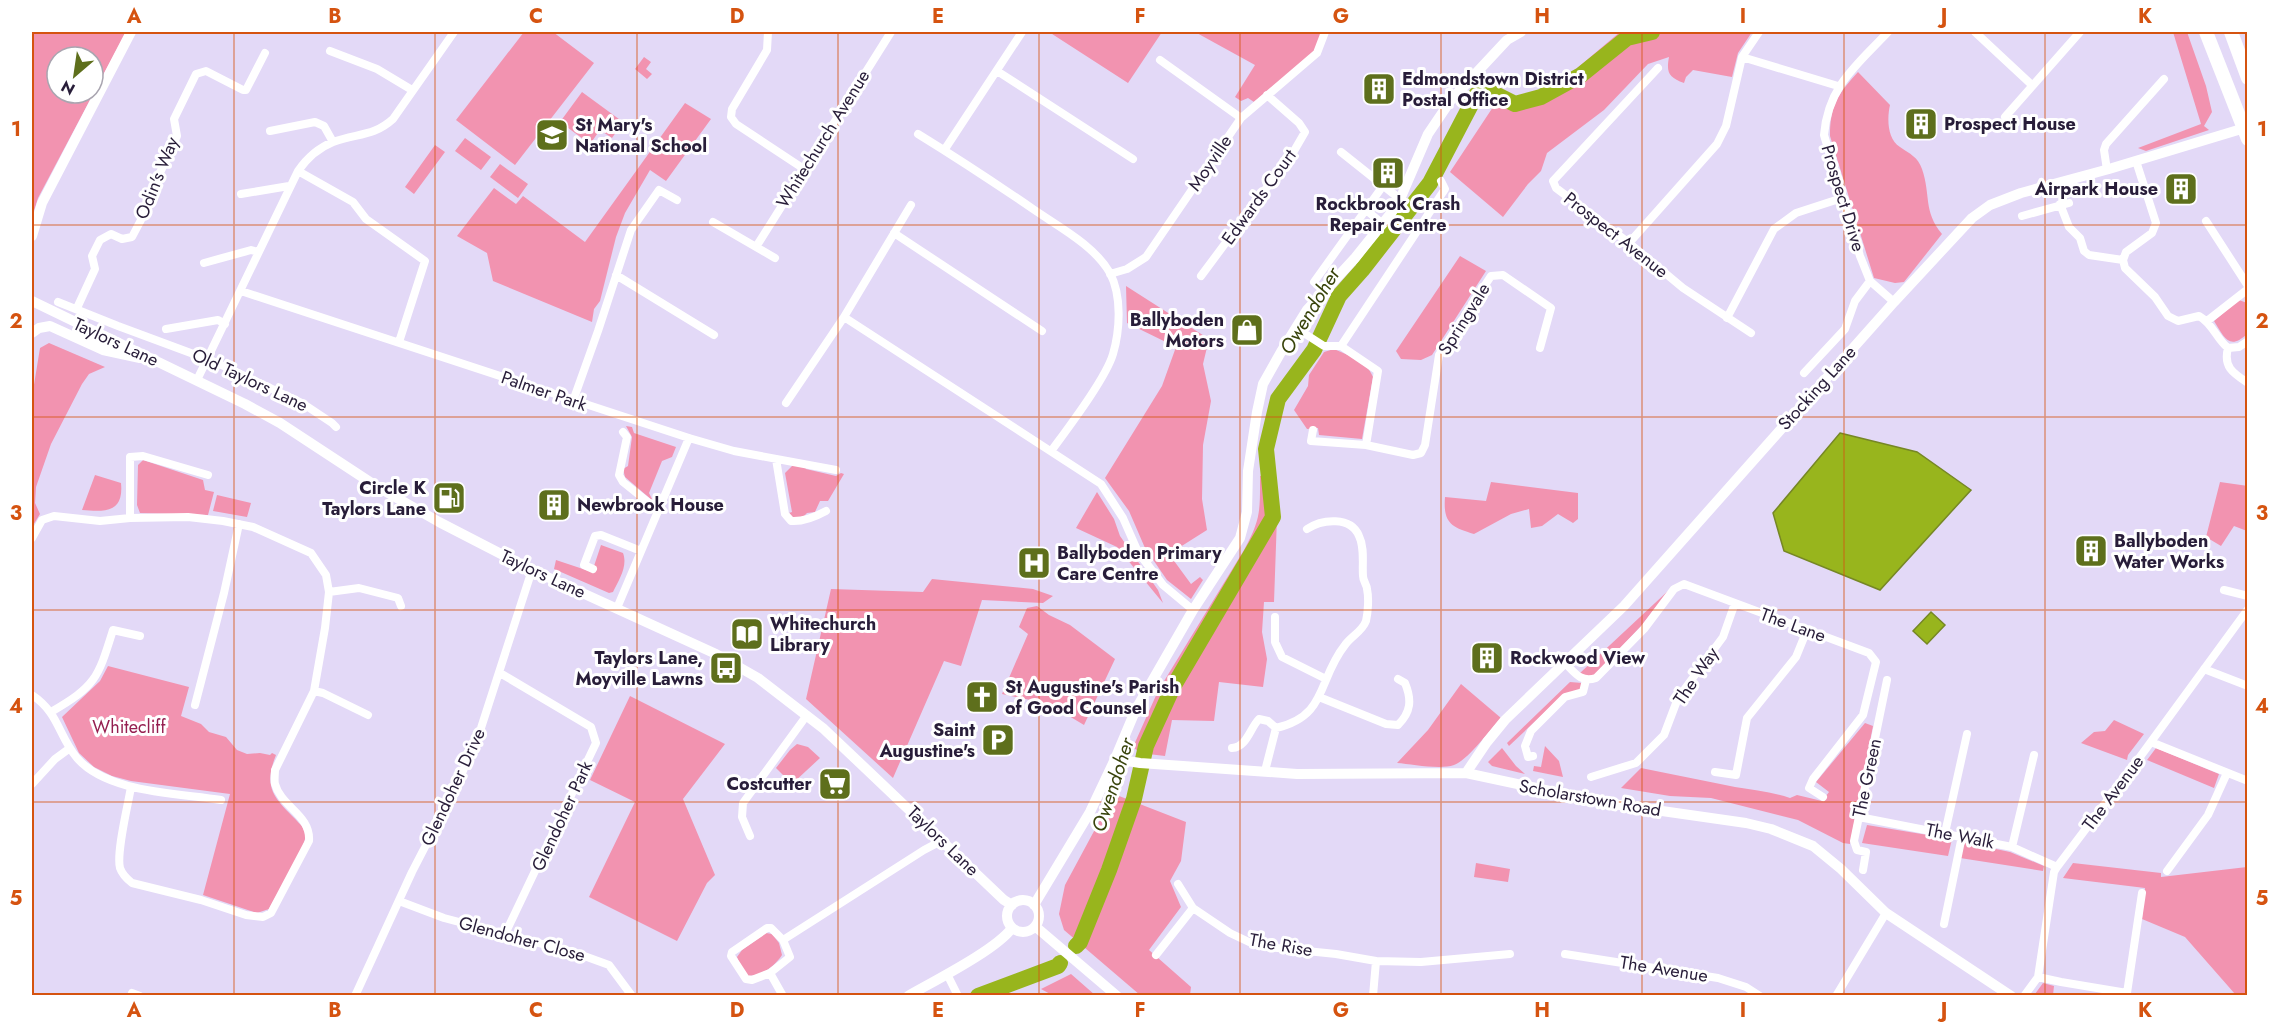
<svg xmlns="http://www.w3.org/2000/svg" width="2279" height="1027" viewBox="0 0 2279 1027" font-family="Jost,sans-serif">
<rect width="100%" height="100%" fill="#e3d9f7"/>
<path fill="#f293b0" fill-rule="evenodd" d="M32,32H126L38,198L32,217ZM57,57H93V93H57Z
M524,32H553L594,63L515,165L456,120Z
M1049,32H1162L1128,83Z
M1195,32H1322L1314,52L1254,102L1248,98L1241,101L1235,97L1255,65Z
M1620,32H1752L1738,53L1732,77L1693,70L1686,77L1684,83C1669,77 1666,73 1669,57L1648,64L1604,110L1547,153L1541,171L1528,184L1503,217L1450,172L1495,104L1529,96L1569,75Z
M2173,32H2187L2206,86L2212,112L2204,126L2209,130L2146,151L2138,148L2201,124Z
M644,57L651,62L646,69L652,74L647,79L635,69Z
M1858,72L1890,105C1887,118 1887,139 1900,147C1910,154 1918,157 1922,169C1931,195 1923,211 1942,234L1904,282L1895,283L1874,278L1830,136C1830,105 1838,94 1858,72Z
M582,92L623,122L612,138L600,130L590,144L560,122Z
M685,103L711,119L666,181L650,170L625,213L616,237L600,301L594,309L592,322L493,281L487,253L457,236L494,188L516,204L523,196L585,242Z
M465,138L491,157L481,170L455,151Z
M435,145L445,152L414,194L405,187Z
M500,164L528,184L518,198L490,177Z
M1460,256L1486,271L1432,355L1421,360L1401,359L1396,351Z
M1126,286L1209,339L1203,364L1211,401L1203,445L1202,499L1207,530L1169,554L1191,584L1200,577L1203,580L1191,599L1167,580L1145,548L1129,511L1105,478L1162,386L1176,347L1127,323Z
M2239,300L2247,303V334C2229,351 2224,337 2214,321Z
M49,343L105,367L89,374L82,384L51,444L36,487L35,503L40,514L32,527V397L40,348Z
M1334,349C1349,356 1367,361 1373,377L1362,439L1319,435L1318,428L1307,429L1294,410L1308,386L1309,375L1324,352Z
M626,426L632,427L634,433L676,447L672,457L662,461L649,493L653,501L625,477L623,469L628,466L632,437Z
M143,460L203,480L205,490L214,492L208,515L140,513L137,505L138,465Z
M796,465H804L806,469L836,476L841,473L844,474L828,501H820L815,512L807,513L802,518L795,519L789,513L792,512L785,473L792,466Z
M95,475L121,483C124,513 105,512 82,510Z
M1260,476L1274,477L1277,517L1274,602H1264L1262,632L1267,659L1263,687L1219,682L1214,721L1172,720L1165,756L1140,753L1133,747L1158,691L1244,550C1261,519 1260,511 1260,476Z
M1491,482L1578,493V519L1573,523L1558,514L1542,526L1531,528L1529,509L1511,514L1474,534C1451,527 1443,523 1445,497L1486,501Z
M2220,482L2248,486L2247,531L2234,526L2221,546L2206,537Z
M1097,492L1114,519L1120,536L1158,590L1163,603L1117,547L1076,528Z
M217,495L251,503L247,517L213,511Z
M601,545L623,553C628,566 619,580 613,592L609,593L554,569L556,560L592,572Z
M932,579L1033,589L1053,596L1043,603L982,600L961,666L944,661L893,778L806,699L831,589L923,592Z
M1670,589L1642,625L1595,675L1585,677L1580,673Z
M1037,606L1049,615L1070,625L1115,659L1084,725L1049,704L1002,694L1028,634L1019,627L1027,608Z
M108,666L189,687L181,716L201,724L209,732L226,737L237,750L247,754L260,753L270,755L272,753L276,755C261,792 278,800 302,826C304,830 306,834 305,839C300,859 279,890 269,909L257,913L203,895L230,794L131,781L112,776L94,767L79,753L62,717L100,681Z
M1570,682L1582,683L1580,691L1564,694L1509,746L1507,743Z
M1461,684L1501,718C1490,730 1468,760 1454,765C1440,770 1411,764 1397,763L1428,730Z
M630,696L725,744L683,799L715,875L707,883L677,941L589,897L635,802L590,780Z
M2114,720L2144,734L2128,755L2127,760L2081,743L2094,732L2105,731Z
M1865,723L1873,726L1850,844L1843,843L1798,820L1711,798L1670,796L1621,788L1641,768C1672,774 1704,781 1735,787C1754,790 1772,792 1790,798L1797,795L1822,801L1829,792L1816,782Z
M797,744L808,747L820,758L792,784L776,768L790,750Z
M1545,746L1559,761L1563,777L1533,771L1534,766L1541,767Z
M1502,748L1516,766L1525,774L1492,766L1488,762Z
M2156,748L2219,774L2214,788L2147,760Z
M1114,794L1186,822L1181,861L1170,881L1181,907L1149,950L1191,987L1190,995H1140L1064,930L1059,914L1065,885Z
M1867,825L1952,839L1948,856L1862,843Z
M1963,842L2010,852L2044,866L2043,871L1960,858Z
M1476,863L1510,869L1508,882L1474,877Z
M2073,863L2161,873V877L2247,867V995H2232L2235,994L2185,937L2142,919L2145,888L2063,878Z
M766,933L772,934L779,943L782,955C774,967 763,975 748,976L741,968L737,957L742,950Z
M1071,974L1095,995H1052L1041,989Z
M2043,983L2054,986L2053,995L2035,994Z"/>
<path fill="#98b51d" stroke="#768725" stroke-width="1.5" d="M1840,433L1917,452L1971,490L1880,590L1784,551L1773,513Z
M1931,612L1945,625L1927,644L1913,631Z"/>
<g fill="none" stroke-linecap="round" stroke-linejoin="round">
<path stroke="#98b51d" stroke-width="16" d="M1076,946L1080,942L1109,870L1134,799L1146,746L1173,687L1273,517L1266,449L1278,399L1314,350L1339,296L1362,270L1430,183L1476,95L1493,93L1515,104L1541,97L1581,75L1627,38L1652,32
M978,996L1058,966L1060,963"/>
<path stroke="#fff" stroke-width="8" d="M768,32L767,50L732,109L731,117L736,124L804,169
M1888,32C1857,65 1828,86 1824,135L1860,256L1870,281L1894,302
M1975,32L2032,85
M330,51L377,69L412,90
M1742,57L1838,86
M1658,68L1553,181L1556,188L1629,243L1683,288L1751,333
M997,71L1133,159
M2005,117L2080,32
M1241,118L1317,53L1325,32
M270,131L315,122L324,126L333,142
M918,134C957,158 995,183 1033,209C1059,227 1094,245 1110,273C1122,296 1120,330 1113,354C1106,378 1068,428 1052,450
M945,149L1022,32
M1341,152L1400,199
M2136,161L2156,223L2152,233L2126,252L2123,260L2125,268L2155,297L2168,316L2178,321L2199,316C2213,324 2216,338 2228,348L2239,347L2248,341
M2107,170L2104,150L2106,144L2164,79
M298,171L353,202L366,219L425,261L399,342
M241,194L289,186
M2060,204L2069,227L2080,238L2084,251L2089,255L2123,260
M1366,210L1383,224
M2022,216L2069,203
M2206,221L2248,286
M713,222L775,258
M894,233L1042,331
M1629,243L1717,144L1726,126L1742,57L1759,32
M756,247L891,32
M204,263L251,250L258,252
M1110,274L1127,269L1146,257L1241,118L1160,60
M616,275L714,335
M1201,276L1294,151L1305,132L1299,123L1267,95
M1314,282L1380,190
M241,291L689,438L734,451L836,470
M58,302L118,326L215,362L302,403L332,423L336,427
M77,308L95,269L92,256L100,240L111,234L122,239L132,237L151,201L152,190L177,136L174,119L196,74L206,71L243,90H246L265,53
M844,317L1101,484L1123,518L1138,552L1163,585L1193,610
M1727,318L1774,229L1796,213L1842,198
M2207,321L2248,289
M1296,328L1324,346H1341L1378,371L1366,445
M166,329L218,320L225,324
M1341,346L1445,189L1441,181
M2228,348C2223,367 2233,373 2248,383
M1804,373L1845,329L1855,301L1870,281
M197,380L298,171C307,158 318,148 333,142C357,133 373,137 393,119L454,32
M573,401L598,331L631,230L659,190L677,200
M786,403L844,317L911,205
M1313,430L1311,441L1366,445L1413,455L1421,453L1425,445L1439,355L1491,276L1503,275L1551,308L1540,348
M623,432L627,437L619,475L623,482L658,510
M776,459L785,514L791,521C803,522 815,517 826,511
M130,518V457L143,456L208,475
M32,538L42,520L54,516L100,521L130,518L188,517L223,521L253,527L311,553L326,575L329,592L325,628L314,691L275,770C275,774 274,780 275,784C281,807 311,815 309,841L271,913L263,917L246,915L201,900L132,883C127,879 122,874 120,868C116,853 128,805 131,787
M593,569L584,565L595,536L601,535L641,551
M2224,590L2248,596
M329,592L359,588L398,598L401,606
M617,608L689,438
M1275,617V642L1282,657L1326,679
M1565,663C1575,673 1581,683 1596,678L1644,629L1674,589L1684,584L1869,653L1876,662L1863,715L1813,779L1809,788L1823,797
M2204,669L2248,686
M500,673L591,727L596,743L505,934
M314,691L323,693L368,715
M32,695C59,713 58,735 77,758C107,793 178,793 221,800
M1319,697L1386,724L1398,725C1411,712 1412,700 1405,683L1398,679
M195,705L224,593L239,524
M51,712C96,686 98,678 113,630L140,636
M2151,742L2248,781
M1232,748C1247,747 1250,728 1259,719L1268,721L1276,728
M1533,756L1528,757L1525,746L1531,731L1565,697L1583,692L1586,680
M1265,771L1276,728C1328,716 1317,680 1345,645C1351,636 1362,632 1366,621C1368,612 1369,598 1367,589C1367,585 1363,581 1363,576C1362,564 1365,548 1359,536C1351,516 1322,519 1307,529
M1715,772L1736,775L1747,718L1796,657L1807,630
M1591,777L1636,763L1664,735L1678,698L1723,637L1735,603
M32,784L55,759L70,748
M1859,817L2012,847L2057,867
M1945,833L1967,734
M750,836L742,817L743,803L807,715
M2012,847L2034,755
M1863,870L1866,852L1857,850L1854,841L1887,680
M2167,871L2208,815L2227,773
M1178,884L1193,908L1230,933L1249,942L1267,947L1336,954L1376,961L1373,996
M399,901L444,918L576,953L609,965L632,996
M1944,924L1962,836
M1565,954L1718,978L1746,987L1760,996
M1156,955L1193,908
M1376,961L1421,962L1510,954
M770,973L752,980L746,979L731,956L732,952L767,928H771L783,940
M947,974L958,996
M2038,977L2061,982L2127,993L2142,893
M132,993L140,996
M355,996L412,872L457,785L481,728L532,570
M783,996L770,973L790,957L783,940L924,850L943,840
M1836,996L1886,913
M2024,996L2038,977L2054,872L2057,867L2137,761L2248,609"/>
<path stroke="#fff" stroke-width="10" d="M32,236L42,203L131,32
M32,301L245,404L280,423L376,486L439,522L532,570L716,654L758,678L824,729L1004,900L1012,905
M32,333L39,328L50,326L103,350L140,358
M1115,759L1140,763L1297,774L1466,773L1606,803L1746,823L1771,829L1813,846L1841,869L1886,913L2011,996
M1466,773L1487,742L1505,720L1624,606L1894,302L1972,218L1990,205L2021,193L2109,169L2248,127
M1007 916a16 16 0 1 1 32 0a16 16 0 1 1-32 0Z
M1034,905L1090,812L1115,759L1136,709L1193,610L1240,538L1247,512L1248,471L1257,412L1263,384L1281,352L1307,310L1355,258L1392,212L1401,197L1428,134L1451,100L1507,40L1521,32
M1036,927L1117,996
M908,996C934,981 996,950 1012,928"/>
<path stroke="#fff" stroke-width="14" d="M2206,32L2248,139
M2231,32L2248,78"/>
</g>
<path fill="none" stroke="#d55310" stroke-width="1.5" stroke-opacity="0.55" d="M234,32V996M435,32V996M637,32V996M838,32V996M1039,32V996M1240,32V996M1441,32V996M1642,32V996M1844,32V996M2045,32V996M32,225H2248M32,417H2248M32,610H2248M32,802H2248"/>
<defs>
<symbol id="building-square" viewBox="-11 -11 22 22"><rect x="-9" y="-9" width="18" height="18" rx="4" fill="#5e6f1c" stroke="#fff"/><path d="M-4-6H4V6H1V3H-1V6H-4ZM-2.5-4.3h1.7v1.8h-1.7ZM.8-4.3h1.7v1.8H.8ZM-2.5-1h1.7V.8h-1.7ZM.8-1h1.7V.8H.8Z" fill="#fff"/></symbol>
<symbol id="school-square" viewBox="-11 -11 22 22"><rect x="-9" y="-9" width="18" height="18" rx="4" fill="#5e6f1c" stroke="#fff"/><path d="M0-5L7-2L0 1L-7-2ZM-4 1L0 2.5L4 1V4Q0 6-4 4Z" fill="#fff"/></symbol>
<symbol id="shop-square" viewBox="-11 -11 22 22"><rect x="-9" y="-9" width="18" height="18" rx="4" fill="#5e6f1c" stroke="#fff"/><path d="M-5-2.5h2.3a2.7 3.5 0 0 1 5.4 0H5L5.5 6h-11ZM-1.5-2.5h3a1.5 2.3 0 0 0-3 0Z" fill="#fff"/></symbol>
<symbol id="fuel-square" viewBox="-11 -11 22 22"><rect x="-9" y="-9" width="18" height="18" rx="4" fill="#5e6f1c" stroke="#fff"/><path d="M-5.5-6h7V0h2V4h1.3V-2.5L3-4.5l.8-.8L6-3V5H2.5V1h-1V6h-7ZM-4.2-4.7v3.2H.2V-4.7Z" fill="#fff"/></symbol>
<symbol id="hospital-square" viewBox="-11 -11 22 22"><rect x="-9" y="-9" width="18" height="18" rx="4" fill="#5e6f1c" stroke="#fff"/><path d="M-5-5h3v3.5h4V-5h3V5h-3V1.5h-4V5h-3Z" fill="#fff"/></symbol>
<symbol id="library-square" viewBox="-11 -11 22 22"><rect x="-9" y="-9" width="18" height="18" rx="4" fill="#5e6f1c" stroke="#fff"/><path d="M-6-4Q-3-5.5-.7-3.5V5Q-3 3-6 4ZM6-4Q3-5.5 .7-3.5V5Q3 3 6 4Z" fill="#fff"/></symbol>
<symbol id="bus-square" viewBox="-11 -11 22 22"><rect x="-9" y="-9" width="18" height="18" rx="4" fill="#5e6f1c" stroke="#fff"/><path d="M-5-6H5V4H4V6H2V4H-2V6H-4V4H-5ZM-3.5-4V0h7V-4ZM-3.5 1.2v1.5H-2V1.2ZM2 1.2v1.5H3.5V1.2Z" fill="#fff"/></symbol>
<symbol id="church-square" viewBox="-11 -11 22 22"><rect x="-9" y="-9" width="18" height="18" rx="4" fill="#5e6f1c" stroke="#fff"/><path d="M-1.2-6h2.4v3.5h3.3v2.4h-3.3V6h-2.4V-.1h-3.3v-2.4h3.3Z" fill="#fff"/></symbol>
<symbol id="parking-square" viewBox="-11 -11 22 22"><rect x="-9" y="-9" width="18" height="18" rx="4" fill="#5e6f1c" stroke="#fff"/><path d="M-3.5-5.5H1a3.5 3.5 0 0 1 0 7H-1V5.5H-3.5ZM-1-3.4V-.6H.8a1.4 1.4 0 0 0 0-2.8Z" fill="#fff"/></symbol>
<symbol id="supermarket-square" viewBox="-11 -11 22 22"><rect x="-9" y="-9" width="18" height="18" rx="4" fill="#5e6f1c" stroke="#fff"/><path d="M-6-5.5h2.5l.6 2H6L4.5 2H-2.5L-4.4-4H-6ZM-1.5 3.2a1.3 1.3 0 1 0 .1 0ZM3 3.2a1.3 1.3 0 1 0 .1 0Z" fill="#fff"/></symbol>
</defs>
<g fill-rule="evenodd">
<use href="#building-square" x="1360" y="70" width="38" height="38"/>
<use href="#building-square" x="1902" y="105" width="38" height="38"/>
<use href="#school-square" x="533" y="116" width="38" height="38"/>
<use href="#building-square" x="1369" y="154" width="38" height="38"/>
<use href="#building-square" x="2162" y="170" width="38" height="38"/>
<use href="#shop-square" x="1228" y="311" width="38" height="38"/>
<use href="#fuel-square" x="430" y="479" width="38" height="38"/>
<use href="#building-square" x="535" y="486" width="38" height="38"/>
<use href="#building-square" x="2072" y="532" width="38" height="38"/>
<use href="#hospital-square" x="1015" y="544" width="38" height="38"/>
<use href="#library-square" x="728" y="615" width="38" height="38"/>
<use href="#building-square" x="1468" y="639" width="38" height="38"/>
<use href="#bus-square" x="707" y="649" width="38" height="38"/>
<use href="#church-square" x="963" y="678" width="38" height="38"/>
<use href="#parking-square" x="979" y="721" width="38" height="38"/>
<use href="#supermarket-square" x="816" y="765" width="38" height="38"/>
</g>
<g text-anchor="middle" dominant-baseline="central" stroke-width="6" stroke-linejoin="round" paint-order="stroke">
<g font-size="18" font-weight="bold" fill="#281d39" stroke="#fff" text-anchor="start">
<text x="1402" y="79">Edmondstown District<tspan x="1402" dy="21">Postal Office</tspan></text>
<text x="1944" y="124">Prospect House</text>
<text x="575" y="125">St Mary's<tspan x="575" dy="21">National School</tspan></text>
<text x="2158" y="189" text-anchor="end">Airpark House</text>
<text x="1388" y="204" text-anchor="middle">Rockbrook Crash<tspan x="1388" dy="21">Repair Centre</tspan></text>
<text x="1224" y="320" text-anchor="end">Ballyboden<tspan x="1224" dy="21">Motors</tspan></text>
<text x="426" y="488" text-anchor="end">Circle K<tspan x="426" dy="21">Taylors Lane</tspan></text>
<text x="577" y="505">Newbrook House</text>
<text x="2114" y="541">Ballyboden<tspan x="2114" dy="21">Water Works</tspan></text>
<text x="1057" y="553">Ballyboden Primary<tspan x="1057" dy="21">Care Centre</tspan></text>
<text x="770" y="624">Whitechurch<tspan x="770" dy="21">Library</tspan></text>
<text x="703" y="658" text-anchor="end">Taylors Lane,<tspan x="703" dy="21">Moyville Lawns</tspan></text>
<text x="1510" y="658">Rockwood View</text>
<text x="1005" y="687">St Augustine's Parish<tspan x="1005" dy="21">of Good Counsel</tspan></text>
<text x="975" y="730" text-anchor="end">Saint<tspan x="975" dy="21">Augustine's</tspan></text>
<text x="812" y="784" text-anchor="end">Costcutter</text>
</g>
<g font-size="18" fill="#281d39" stroke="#fff">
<text transform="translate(823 139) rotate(-58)">Whitechurch Avenue</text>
<text transform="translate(1210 163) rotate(-56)">Moyville</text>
<text transform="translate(157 178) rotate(-68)">Odin's Way</text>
<text transform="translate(1259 197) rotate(-54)">Edwards Court</text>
<text transform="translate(1843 198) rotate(73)">Prospect Drive</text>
<text transform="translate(1616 235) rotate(38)">Prospect Avenue</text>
<text transform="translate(1464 319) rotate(-58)">Springvale</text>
<text transform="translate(116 342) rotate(25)">Taylors Lane</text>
<text transform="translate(250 380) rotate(25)">Old Taylors Lane</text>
<text transform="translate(1817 388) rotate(-48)">Stocking Lane</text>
<text transform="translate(544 391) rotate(19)">Palmer Park</text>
<text transform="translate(543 574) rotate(25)">Taylors Lane</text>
<text transform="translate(1793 625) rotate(20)">The Lane</text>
<text transform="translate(1696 676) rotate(-56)">The Way</text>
<text transform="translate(1867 778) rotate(-78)">The Green</text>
<text transform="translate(453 787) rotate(-65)">Glendoher Drive</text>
<text transform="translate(2113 793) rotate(-53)">The Avenue</text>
<text transform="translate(1590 798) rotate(10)">Scholarstown Road</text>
<text transform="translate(562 816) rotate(-65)">Glendoher Park</text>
<text transform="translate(1960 836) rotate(11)">The Walk</text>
<text transform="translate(943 841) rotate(44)">Taylors Lane</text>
<text transform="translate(522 939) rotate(15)">Glendoher Close</text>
<text transform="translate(1281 945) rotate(10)">The Rise</text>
<text transform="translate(1664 969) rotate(9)">The Avenue</text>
</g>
<g font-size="18" fill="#951f50" stroke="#fff">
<text x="129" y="727">Whitecliff</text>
</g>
<g font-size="20" font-style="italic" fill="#39440c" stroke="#fff">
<text transform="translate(1310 311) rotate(-59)">Owendoher</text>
<text transform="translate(1113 785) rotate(-72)">Owendoher</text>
</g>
</g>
<rect width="2279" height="1027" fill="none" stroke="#ffffff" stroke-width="66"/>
<g transform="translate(75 75) rotate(209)"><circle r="28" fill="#ffffff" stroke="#a9a5b0" stroke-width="1.5"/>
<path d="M0-4.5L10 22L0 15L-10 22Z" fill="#5e6f1c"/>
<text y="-9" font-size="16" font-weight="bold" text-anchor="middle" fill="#281d39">N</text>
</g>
<rect x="33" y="33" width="2213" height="961" fill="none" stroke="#d55310" stroke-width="2"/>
<g font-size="20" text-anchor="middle" font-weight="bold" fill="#d55310">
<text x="134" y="23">A</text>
<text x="335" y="23">B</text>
<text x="536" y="23">C</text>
<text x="737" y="23">D</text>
<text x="938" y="23">E</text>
<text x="1140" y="23">F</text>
<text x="1341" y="23">G</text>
<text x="1542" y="23">H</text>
<text x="1743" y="23">I</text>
<text x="1944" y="23">J</text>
<text x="2145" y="23">K</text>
<text x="16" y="136">1</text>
<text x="2262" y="136">1</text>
<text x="16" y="328">2</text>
<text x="2262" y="328">2</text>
<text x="16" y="520">3</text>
<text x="2262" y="520">3</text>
<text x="16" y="713">4</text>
<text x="2262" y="713">4</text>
<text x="16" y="905">5</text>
<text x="2262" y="905">5</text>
<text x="134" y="1017">A</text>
<text x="335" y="1017">B</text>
<text x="536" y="1017">C</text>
<text x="737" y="1017">D</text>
<text x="938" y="1017">E</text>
<text x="1140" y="1017">F</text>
<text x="1341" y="1017">G</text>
<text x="1542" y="1017">H</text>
<text x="1743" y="1017">I</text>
<text x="1944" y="1017">J</text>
<text x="2145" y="1017">K</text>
</g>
</svg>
